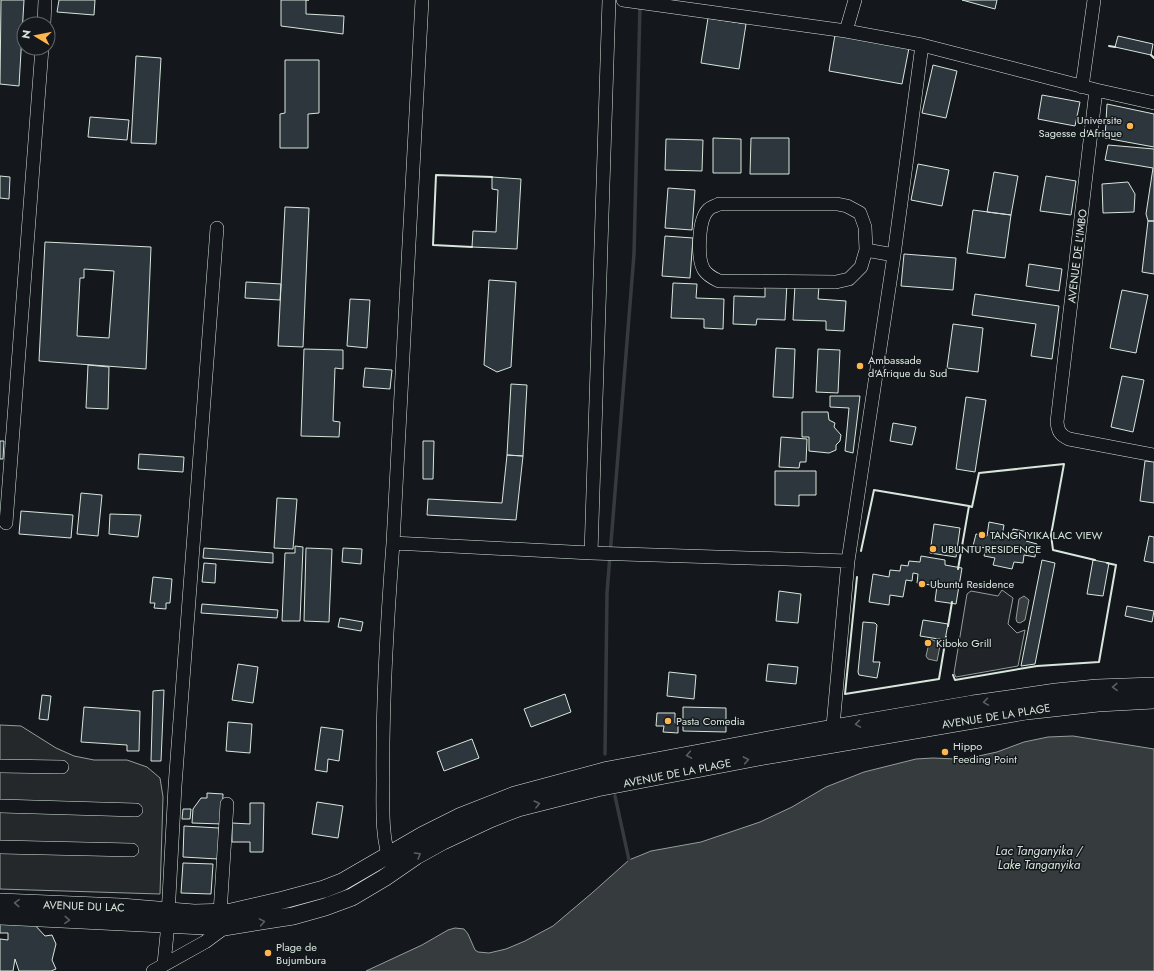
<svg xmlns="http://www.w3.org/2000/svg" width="1154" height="971" viewBox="0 0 1154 971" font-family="Jost,sans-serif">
<rect width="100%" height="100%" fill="#14181c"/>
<path fill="#202428" stroke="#939e99" d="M1002,590L1013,598L1008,624L1017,633L1025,630L1018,666L956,677L954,673L967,594L971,591L998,596Z"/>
<path fill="#24282b" stroke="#939e99" d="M0,725L21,726L56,748L74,756L94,760H127L147,767L160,778L163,797L160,894L0,889Z"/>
<path fill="#363b3e" stroke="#939e99" d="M1024,596L1029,600L1025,620L1020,623L1017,622L1016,619L1019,599Z
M930,639L938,642L940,646L937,661L928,659L926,656Z
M1073,736L1154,749V971H366L422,945L448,930L455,928L464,929L468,934L475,950L478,952L489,953L506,949L525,941L553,926L592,893L629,860L651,851L701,842L760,822L792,807L826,787L864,772L916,759L933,758L956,759L974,757L997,752L1024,742L1048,737Z"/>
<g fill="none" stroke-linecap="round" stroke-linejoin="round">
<path stroke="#363b3e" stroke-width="3.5" d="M605,754L607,593L634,254L640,5
M615,796L629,860"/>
</g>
<path fill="#2c363c" stroke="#d8e6dc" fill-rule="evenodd" d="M1,0H24L19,86L0,84Z
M59,0H95L94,15L57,12Z
M281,0H309H306V14L344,16L343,34L281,26Z
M962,0H997L995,9Z
M708,18L746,24L739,69L701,63Z
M835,35L909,48L902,84L829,71Z
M1118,36L1153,44L1151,55L1115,47Z
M136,56L161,58L156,144L131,143Z
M285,60H319V113L308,114V148H280V114L285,113Z
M933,65L957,71L946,118L922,113Z
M1042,95L1080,102L1075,126L1038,119Z
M1107,104L1154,114V147L1105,138Z
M90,117L129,120L127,140L88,137Z
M713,138L741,139V173H713Z
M751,138H789V174H750Z
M666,139L703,140L702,171L665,170Z
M1108,145L1154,149V221H1148L1146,214L1153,168L1105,160Z
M918,164L949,170L942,206L911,200Z
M994,172L1018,176L1011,215L987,212Z
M0,176L10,177L9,199L0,198Z
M1046,176L1076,181L1071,215L1040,211Z
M492,177L521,179L517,249L472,247L473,231L496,232L498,190L492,189Z
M1128,182L1135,194L1134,212L1103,213L1102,184Z
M668,188L695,190L692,230L665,228Z
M285,207L309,208L303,347L278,346Z
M973,210L1011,215L1005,258L967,253Z
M1148,221H1154V274L1142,272Z
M665,236L693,238L690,278L662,276Z
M45,242L151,247L146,369L39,361ZM84,269L114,271L109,338L77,336L80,278H84Z
M904,254L956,258L953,290L901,286Z
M1029,264L1062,269L1059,291L1026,286Z
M489,280L516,282L511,367L497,372L484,365Z
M246,282L281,284L280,300L245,298Z
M765,282L787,283L785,320L757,319L756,325L733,324L734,296L765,297Z
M673,283L697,284L696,298L724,299L723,329L704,328V319L671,318Z
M795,285L819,286L818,299L846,301L844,331L826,330V321L793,320Z
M1122,290L1148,295L1136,353L1110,348Z
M975,294L1059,306L1052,359L1031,356L1036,324L972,315Z
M350,299L370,300L367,348L347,346Z
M953,324L983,328L978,372L947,368Z
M776,348L795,349L793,398L773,397Z
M304,349L343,350V369L335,368L333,421L340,422L339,437L301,436Z
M818,349L840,350L838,393L816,392Z
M88,365L109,367L108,409L86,408Z
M365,368L392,370L390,389L363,387Z
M1122,376L1144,380L1133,432L1111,427Z
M511,384L527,385L523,456L507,455Z
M830,396H860L853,453L845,451L849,408L830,407Z
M966,397L986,400L975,472L956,469Z
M802,412H828L829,420L835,423L834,427L841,435L840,441L836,445V450L829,453L809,451V437H802Z
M893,423L916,427L912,445L890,441Z
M781,437L807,439L806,462H800L799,468L779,467Z
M0,441H4L3,459H0Z
M423,441H434L433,479H423Z
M139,454L184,457L183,472L138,469Z
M507,455L523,456L516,520L427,515L428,499L502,503Z
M1145,461L1154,462V503L1140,501Z
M775,471H816V495H799V506L775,505Z
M81,493L102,495L98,536L77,534Z
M277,498L297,499L293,549L274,548Z
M21,511L73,515L71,538L19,534Z
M110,514L141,515L138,537L109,534Z
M989,522L1004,525L1002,536L1012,538L1013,529L1028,532L1026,541L1037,544L1035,557L1024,555L1023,563L1014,562L1012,569L993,565L995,558L984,556L986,548L973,546L976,534L987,536Z
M934,524L960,528L956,557L930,553Z
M1149,536L1154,537V563L1144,561Z
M295,546L303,547L300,621H282L285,553H295Z
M204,548L273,553V563L203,558Z
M306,548L332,549L329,622L304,621Z
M343,548L362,549L361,564L342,562Z
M921,556L945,560V565L962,568L956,604L935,601L937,586L917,583L918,574L913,573L912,581L906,580L903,597L890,595L889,605L869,602L873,574L889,577L890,570L900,571L901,565L908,566L909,561L920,562Z
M1042,560L1055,563L1035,664L1021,666Z
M1093,560L1109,563L1103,596L1087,594Z
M204,563L216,564L215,583L202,582Z
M153,577L172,579L170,603H166V609L154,608L155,603H150Z
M779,591L801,594L798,623L776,621Z
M202,604L278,610L277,618L201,613Z
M1127,606L1154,611L1152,622L1125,616Z
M340,618L363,622L361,631L338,627Z
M923,620L948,624L945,640L920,636Z
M863,622L875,623L877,625L873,662H880L877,678L859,675L858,672Z
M238,664L258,667L253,703L232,700Z
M768,664L798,667L796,684L766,681Z
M669,672L696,675L694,699L667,696Z
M164,690L161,761H151L153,691Z
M565,694L571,712L531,727L524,709Z
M42,695L51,696L48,720L39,719Z
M84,707L140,711L139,751H127V745L81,742Z
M683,707L726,708V732L683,731Z
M657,713H675V723H678V733L663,732L664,726H656Z
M228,722L252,724L250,753L226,751Z
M321,727L343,730L339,761L328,759L327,772L315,770Z
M472,739L479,758L444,771L437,752Z
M207,793L223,794L222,824L192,823L193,809L201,798H207Z
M317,802L343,806L338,838L312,834Z
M250,803H264L263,852H250V842H232V823L250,824Z
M183,809H191L190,819H182Z
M184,826L219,828L218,859L183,857Z
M183,863L213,864L211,894L181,893Z
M0,920L33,923L45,936L52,935L56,944L52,960L56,969L51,971H19L15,959L13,971H0V939L8,940V933H0Z"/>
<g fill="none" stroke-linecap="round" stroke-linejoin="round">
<defs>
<path id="minor" d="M623,0L846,31L922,45L1096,90L1154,103
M44,24L45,0
M846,31L855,0
M1082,87L1094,0
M1096,90L1057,422C1058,431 1060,435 1069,439L1154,455
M719,204H837L847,206L860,213L865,227L866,250L861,267L849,279L836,282L719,281C713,278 708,276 704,270C697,259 698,220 708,210C710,207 716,206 719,204Z
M866,250L894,255
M6,523L42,48
M393,543L591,553L848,561
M591,553L609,0
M832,737L848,561L894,255L922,45
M0,766L62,767
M0,806L136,810
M0,847L132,850
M391,863C381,839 383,806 383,779C382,700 387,622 393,543L422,0
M220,913L227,804
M164,964L167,934L175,786L217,228
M153,971L205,942L228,925"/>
<path id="major" d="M0,902L121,907L194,913L231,912L283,900L324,889L342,882L423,835L459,817L515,795L608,770L833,728L973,704L1056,692L1097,688L1154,686
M0,916L224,927L293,916L325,907L352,897L384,878L416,856L443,841L490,819L518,808L597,788L759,757L1026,711L1098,703L1154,700"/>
</defs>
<use href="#minor" stroke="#d8e6dc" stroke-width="14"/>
<use href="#major" stroke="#d8e6dc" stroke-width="18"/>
<use href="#minor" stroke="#14181c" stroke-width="13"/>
<use href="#major" stroke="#14181c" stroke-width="17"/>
<path stroke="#d8e6dc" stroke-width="2" d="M1109,46L1115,47
M1151,55L1154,58
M472,247L433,245L436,175L492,177
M969,506L972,507L979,473L1064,464L1051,535L1053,550L1095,560
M861,551L874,490L969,506L958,569
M857,577L845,694L939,679L946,637
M948,626L952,602
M953,675L955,680L1037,666L1099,662L1116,565L1107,563"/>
</g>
<defs><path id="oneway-chevron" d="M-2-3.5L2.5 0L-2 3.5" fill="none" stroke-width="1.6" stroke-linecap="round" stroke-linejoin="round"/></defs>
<g stroke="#59605f">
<use href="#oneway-chevron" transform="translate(1115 687) rotate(178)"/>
<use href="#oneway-chevron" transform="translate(986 702) rotate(171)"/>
<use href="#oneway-chevron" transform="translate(858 724) rotate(171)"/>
<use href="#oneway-chevron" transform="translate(689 755) rotate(170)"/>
<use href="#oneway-chevron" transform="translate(746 760) rotate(-11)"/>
<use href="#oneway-chevron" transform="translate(537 804) rotate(-14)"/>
<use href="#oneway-chevron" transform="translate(418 855) rotate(-31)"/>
<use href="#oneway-chevron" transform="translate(17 903) rotate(-178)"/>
<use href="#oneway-chevron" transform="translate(67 920) rotate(3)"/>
<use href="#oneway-chevron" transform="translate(262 922) rotate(-10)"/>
</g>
<g fill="#ffb74d" stroke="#14181c" stroke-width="1.5">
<circle cx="1130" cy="126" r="4"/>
<circle cx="860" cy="366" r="4"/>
<circle cx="982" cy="535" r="4"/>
<circle cx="933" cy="549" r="4"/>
<circle cx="922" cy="584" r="4"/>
<circle cx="928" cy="643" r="4"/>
<circle cx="668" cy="721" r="4"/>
<circle cx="945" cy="752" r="4"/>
<circle cx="268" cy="953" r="4"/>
</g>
<g text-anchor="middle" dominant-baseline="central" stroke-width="3" stroke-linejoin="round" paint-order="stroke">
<g font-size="11" fill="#d8e6dc" stroke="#14181c" text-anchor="start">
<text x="1122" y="120" text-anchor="end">Universite<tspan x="1122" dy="13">Sagesse d'Afrique</tspan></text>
<text x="868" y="360">Ambassade<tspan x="868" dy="13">d'Afrique du Sud</tspan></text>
<text x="990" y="535">TANGNYIKA LAC VIEW</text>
<text x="941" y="549">UBUNTU RESIDENCE</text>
<text x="930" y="584">Ubuntu Residence</text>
<text x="936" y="643">Kiboko Grill</text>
<text x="676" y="721">Pasta Comedia</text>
<text x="953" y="746">Hippo<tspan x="953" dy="13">Feeding Point</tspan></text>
<text x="276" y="947">Plage de<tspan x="276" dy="13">Bujumbura</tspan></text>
</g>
<g font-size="11" fill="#d8e6dc" stroke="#14181c">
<text transform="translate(1077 256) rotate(-83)">AVENUE DE L'IMBO</text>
<text transform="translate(996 716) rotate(-9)">AVENUE DE LA PLAGE</text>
<text transform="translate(677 773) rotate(-11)">AVENUE DE LA PLAGE</text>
<text transform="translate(84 906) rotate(2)">AVENUE DU LAC</text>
</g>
<g font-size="12" font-style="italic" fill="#d8e6dc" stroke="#14181c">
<text x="1039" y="851">Lac Tanganyika /<tspan x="1039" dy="14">Lake Tanganyika</tspan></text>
</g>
</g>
<g transform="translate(36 36) rotate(280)"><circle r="19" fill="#14181c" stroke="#626a69"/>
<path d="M0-3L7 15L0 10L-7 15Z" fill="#ffb74d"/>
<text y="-6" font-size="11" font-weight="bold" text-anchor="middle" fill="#d8e6dc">N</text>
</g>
</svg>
